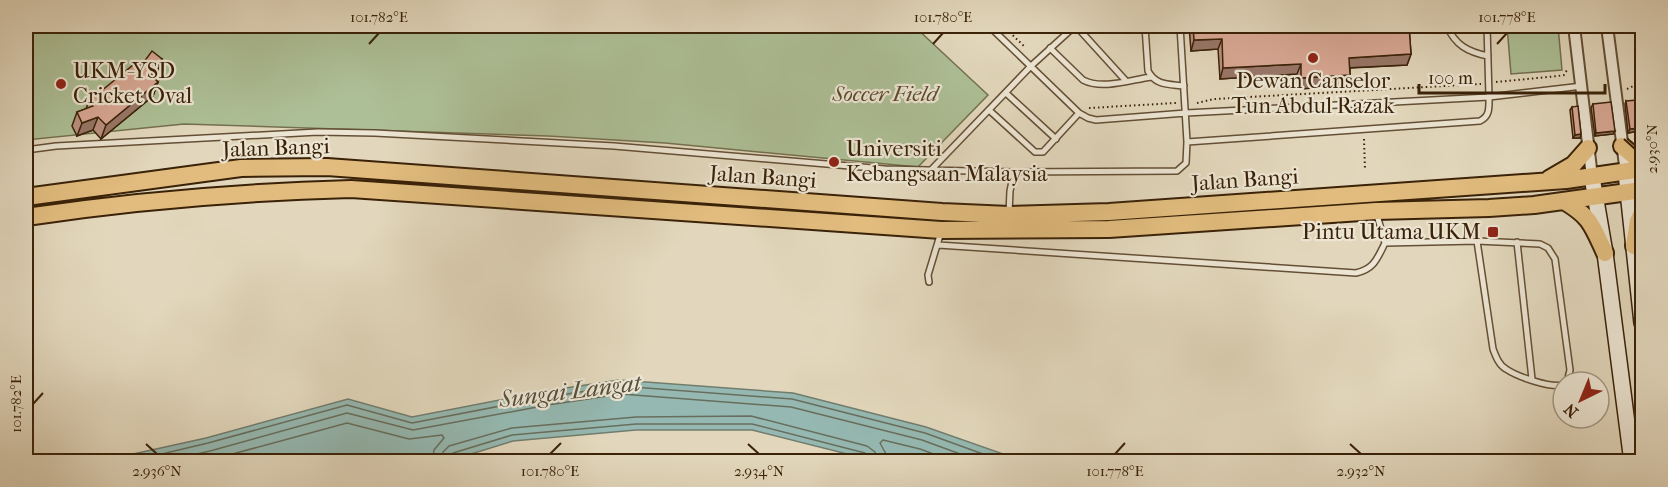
<svg xmlns="http://www.w3.org/2000/svg" width="1668" height="487" viewBox="0 0 1668 487" font-family="'IM FELL French Canon',serif">
<rect width="100%" height="100%" fill="#e2d7bc"/>
<filter id="stains"><feTurbulence type="fractalNoise" baseFrequency=".00333" numOctaves="4"/><feColorMatrix values="0 0 0 0 .2 0 0 0 0 .09 0 0 0 0 .02 0 0 0 .5 -.17"/></filter>
<radialGradient id="worn" r=".72"><stop offset=".6" stop-color="#630" stop-opacity="0"/><stop offset="1" stop-color="#630" stop-opacity=".3"/></radialGradient>
<path fill="#adbf96" stroke="#74704f" stroke-width="1.5" d="M26,26H914L988,95L918,167L665,143L548,136L184,124L26,140Z
M1507,26H1558L1562,70L1511,74Z"/>
<path fill="#95b9b2" stroke="#717d6e" stroke-width="1.5" d="M619,380L793,393L926,427L1023,461H875L752,430H636L513,441L445,462L26,461V456L43,459L115,458L206,438L348,399L412,417L546,391Z"/>
<g fill="none" stroke-linecap="round" stroke-linejoin="round">
<path stroke="#686e5d" stroke-width="1.5" d="M128,462L208,443L347,405L412,423L547,397L620,386L792,399L925,433L1005,462
M162,462L210,451L347,413L413,430L548,405L621,394L791,407L922,440L982,462
M203,462L347,423L409,439L442,435L444,438L434,450L432,462
M441,462L443,452L449,446L512,428L636,417L751,416L867,446L875,452L878,462
M448,462L449,456L453,453L512,435L636,424H752L865,453L869,456L870,462
M887,462L886,454L880,443L883,440L920,449L955,462"/>
<path stroke="#717d6e" stroke-width="4" d="M1637,26L1642,54"/>
<defs>
<path id="lane" d="M989,26L1079,113L1088,118L1096,120L1186,113L1489,97C1489,108 1490,116 1480,121L1187,142
M1076,26L1126,81
M1145,26L1148,71C1156,86 1169,84 1184,86
M1447,26C1455,45 1468,52 1488,56
M1487,26L1489,97L1582,86
M1050,48L1083,80C1102,90 1130,80 1151,77
M1006,93L1056,139
M989,110L1035,152H1043L1079,113
M26,150L56,146L318,132L375,133L614,146L885,169L1014,172L1177,171L1186,163L1187,142L1180,26
M931,170L1031,66L1075,26
M1009,213L1010,191L1014,172
M1377,215L1385,243L1477,241L1540,244L1548,248L1555,259L1570,370L1567,382
M1477,241L1493,349C1496,357 1499,365 1506,369C1518,377 1550,388 1563,385
M1517,242L1532,379
M938,245L1356,273C1374,269 1377,259 1385,243
M929,282L928,275L941,232"/>
<path id="street" d="M1574,26L1592,177
M1607,26L1626,173"/>
<path id="secondary" d="M1626,173L1642,323
M1592,177L1605,253L1632,462"/>
<path id="primary" d="M1622,146L1635,157L1642,161
M1549,179L1573,165L1588,148
M26,197L241,168L327,167L942,212L1009,215L1109,212L1566,180L1642,169
M1564,201C1591,217 1592,225 1605,253
M26,217C133,201 242,192 351,189L941,230L1109,229L1376,211L1489,208L1534,205L1642,190
M1634,246L1638,221L1642,213"/>
</defs>
<use href="#lane" stroke="#644f35" stroke-width="8"/>
<use href="#street" stroke="#644f35" stroke-width="14"/>
<use href="#secondary" stroke="#3a2208" stroke-width="18"/>
<use href="#primary" stroke="#3a2208" stroke-width="20"/>
<path stroke="#3a2208" stroke-width="2" stroke-dasharray="1.5 3" stroke-linecap="butt" d="M1003,26L1025,47
M1496,82L1558,76L1564,75L1567,70
M1627,89L1642,82
M1197,103L1214,99L1481,84
M1089,108L1176,103
M1364,139L1365,170"/>
<use href="#lane" stroke="#ece5d3" stroke-width="5"/>
<use href="#street" stroke="#ece5d3" stroke-width="10"/>
<use href="#secondary" stroke="#ece5d3" stroke-width="15"/>
<use href="#primary" stroke="#e1bc7e" stroke-width="16"/>
</g>
<path fill="#bb9080" stroke="#3a2208" stroke-width="1.5" d="M1189,26H1409L1411,54L1407,65L1350,68V75L1347,86L1298,89L1297,74L1220,79L1218,49L1191,51Z
M162,59L157,73L153,77L158,82L153,96L101,139L93,130L77,136L72,126L77,112L86,109L89,101L141,66Z
M1626,101L1639,131L1628,133L1625,104Z
M1593,104L1613,134L1595,136L1591,108Z
M1572,107L1580,138H1573L1570,110Z"/>
<path fill="#987668" stroke="#3a2208" stroke-width="1.5" d="M1222,39L1218,49L1191,51L1194,40Z
M1411,54L1407,65L1345,68L1349,58Z
M162,59L157,73L146,88L151,75Z
M1301,64L1297,74L1220,79L1223,68Z
M1350,75L1347,86L1298,89L1301,78Z
M158,82L153,96L101,139L106,125Z
M98,117L93,130L77,136L82,123Z
M1640,128L1639,131L1628,133L1630,129Z
M1615,131L1613,134L1595,136L1596,133Z
M1581,134L1580,138H1573L1575,135Z"/>
<path fill="#d9a895" stroke="#3a2208" stroke-width="1.5" d="M1193,26H1409L1411,54L1349,58L1350,75L1301,78V64L1223,68L1222,39L1194,40Z
M152,51L162,59L151,75L158,82L106,125L98,117L82,123L77,112L93,106L89,101L138,61L141,66Z
M1637,100L1640,128L1630,129L1626,101Z
M1611,102L1615,131L1596,133L1593,104Z
M1578,106L1581,134L1575,135L1572,107Z"/>
<path fill="none" stroke="#3a2208" stroke-width="2" d="M369,44L379,33M933,44L943,33M1497,44L1507,33M1624,139L1635,149M33,404L43,393M146,444L157,454M748,444L759,454M1350,444L1361,454M550,454L561,443M1115,454L1125,443"/>
<g fill="#8f2418" stroke="#ece5d3" stroke-width="2">
<circle cx="1313" cy="58" r="6"/>
<circle cx="61" cy="84" r="6"/>
<circle cx="834" cy="162" r="6"/>
<rect x="1487" y="226" width="12" height="12" rx="3"/>
</g>
<g text-anchor="middle" dominant-baseline="central" stroke-width="4.5" stroke-linejoin="round" paint-order="stroke">
<g font-size="22" fill="#3a2208" stroke="#ece5d3" text-anchor="start">
<text x="73" y="71">UKM-YSD<tspan x="73" dy="25">Cricket Oval</tspan></text>
<text x="1313" y="81" text-anchor="middle">Dewan Canselor<tspan x="1313" dy="25">Tun Abdul Razak</tspan></text>
<text x="846" y="149">Universiti<tspan x="846" dy="25">Kebangsaan Malaysia</tspan></text>
<text x="1481" y="232" text-anchor="end">Pintu Utama UKM</text>
</g>
<g font-size="22" font-style="italic" fill="#57492c" stroke="#ece5d3">
<text x="885" y="94">Soccer Field</text>
</g>
<g font-size="22" fill="#3a2208" stroke="#ece5d3">
<text transform="translate(276 148) rotate(-2)">Jalan Bangi</text>
<text transform="translate(763 177) rotate(4)">Jalan Bangi</text>
<text transform="translate(1245 180) rotate(-4)">Jalan Bangi</text>
</g>
<g font-size="24" font-style="italic" fill="#554f3b" stroke="#ece5d3">
<text transform="translate(570 391) rotate(-7)">Sungai Langat</text>
</g>
</g>
<rect width="1668" height="487" fill="none" stroke="#e2d7bc" stroke-width="66"/>
<g transform="translate(1581 400) rotate(223)"><circle r="28" fill="#ece5d3" stroke="#a59782" stroke-width="1.5"/>
<path d="M0-4.5L10 22L0 15L-10 22Z" fill="#8f2418"/>
<text y="-9" font-size="16" font-weight="bold" text-anchor="middle" fill="#3a2208">N</text>
</g>
<path d="M1419 84v9h186v-9" fill="none" stroke="#3a2208" stroke-width="3"/>
<text x="1428" y="84" font-size="18" fill="#3a2208" stroke="#ece5d3" stroke-width="4.5" paint-order="stroke">100 m</text>
<rect x="33" y="33" width="1602" height="421" fill="none" stroke="#3a2208" stroke-width="2"/>
<g font-size="15" text-anchor="middle" fill="#3a2208">
<text x="379" y="22">101.782°E</text>
<text x="943" y="22">101.780°E</text>
<text x="1507" y="22">101.778°E</text>
<text transform="translate(1652 149) rotate(-90)" y="5">2.930°N</text>
<text transform="translate(16 404) rotate(-90)" y="5">101.782°E</text>
<text x="157" y="476">2.936°N</text>
<text x="550" y="476">101.780°E</text>
<text x="759" y="476">2.934°N</text>
<text x="1115" y="476">101.778°E</text>
<text x="1361" y="476">2.932°N</text>
</g>
<rect width="100%" height="100%" filter="url(#stains)"/>
<rect width="100%" height="100%" fill="url(#worn)"/>
</svg>
